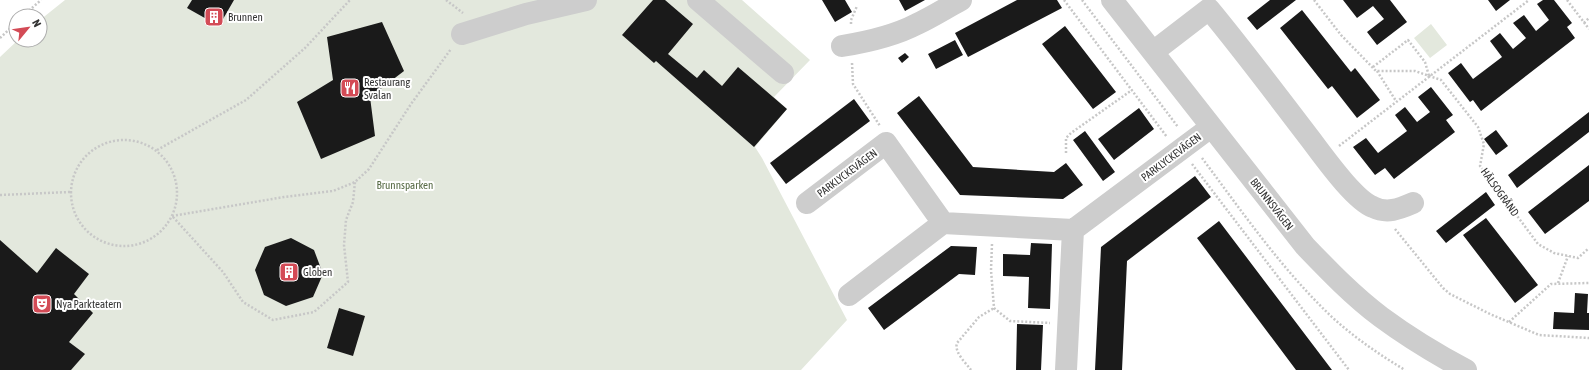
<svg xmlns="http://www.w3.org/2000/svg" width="1589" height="370" viewBox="0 0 1589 370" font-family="'Asap Condensed',sans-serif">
<rect width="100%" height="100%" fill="#fff"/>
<path fill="#e3e8dd" d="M65,0H742L810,60L774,97L787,109L755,147L762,158L847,320L801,370H0V57L18,40H40V20Z
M1431,24L1447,45L1430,58L1414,38Z"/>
<path fill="#1a1a1a" d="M192,0H234L219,26L187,8Z
M653,0H665L693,24L668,54L697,78L704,70L722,86L738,67L787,109L754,147L656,61L654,63L622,35Z
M822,0H845L852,12L835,22Z
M899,0H925L905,11Z
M1017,0H1057L1062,8L968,57L955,33Z
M1270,0H1296L1257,30L1247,18Z
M1343,0H1390L1407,22L1377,45L1367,32L1384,19L1373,6L1357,18Z
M1488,0H1510L1496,11Z
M1543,0H1554L1572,23L1567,27L1575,38L1481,111L1473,100L1470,102L1448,73L1461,63L1473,79L1502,57L1490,41L1500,33L1513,49L1526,38L1513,23L1524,15L1536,31L1549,20L1537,4Z
M1302,10L1351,72L1355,68L1380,100L1357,118L1332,86L1328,89L1280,28Z
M382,22L404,71L370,97L375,136L321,159L297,102L333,80L327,37Z
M1065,26L1116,92L1093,109L1042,44Z
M955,40L963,55L936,69L928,54Z
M905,53L909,57L902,63L898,58Z
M1431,87L1453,115L1446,120L1455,132L1394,179L1385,168L1375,175L1353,147L1366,138L1378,153L1407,131L1395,115L1405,107L1417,122L1430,112L1418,97Z
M919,96L973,167L1054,172L1066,163L1083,185L1063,199L960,195L897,113Z
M854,99L870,121L786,184L770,163Z
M1139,108L1154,129L1114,160L1098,139Z
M1589,112V132L1517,188L1508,175Z
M1496,130L1508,146L1496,155L1484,139Z
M1085,131L1115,172L1103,181L1073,140Z
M1589,165V201L1545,234L1528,212Z
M1195,176L1211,197L1127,261L1122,370H1095L1101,247Z
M1486,192L1495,205L1446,243L1436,231Z
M1486,218L1538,285L1515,303L1463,235Z
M1219,221L1332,370H1296L1197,238Z
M291,238L314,250L323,274L313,297L286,306L264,295L255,270L265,247Z
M0,240L37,273L56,248L89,274L74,294L93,313L69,342L85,354L71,370H0Z
M1031,243L1052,244L1050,309L1028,308L1029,277L1003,276V254L1030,255Z
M951,246L977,247L975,275L959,274L884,330L868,308Z
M1575,293L1588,294L1587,313H1589V330L1553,329L1554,312L1574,313Z
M339,308L365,316L353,356L327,348Z
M1017,324L1043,325L1041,370H1016Z"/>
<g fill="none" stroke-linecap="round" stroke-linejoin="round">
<path stroke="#c7c7c7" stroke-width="2.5" stroke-dasharray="2 2" stroke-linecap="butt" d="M446,0L463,13
M1064,0L1167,137
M1082,0L1178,127
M1314,0L1341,35L1376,71H1415L1441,80L1478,127L1484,144L1480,166L1538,244L1554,253L1578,258L1589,248
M1567,0L1589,29
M23,16L41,0
M1584,23L1589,18
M851,24V20L857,6
M0,38L16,23
M852,63L853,84L880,126
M1373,67L1408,40L1425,62L1429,76
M1377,71L1396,101
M71 193a53 53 0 1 1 106 0a53 53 0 1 1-106 0Z
M1339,146L1529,0
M157,150L246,100L305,48L350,0
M1066,153V138L1071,133L1132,90
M1202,158C1243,213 1283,271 1333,318C1355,338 1380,355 1405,370
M1192,164L1349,370
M0,195L70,192
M172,216L284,197L333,191L355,182L369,169L411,104L451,49
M173,217L223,272L243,302L273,320L314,312L348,282L344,245L346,220L353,202L355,182
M1395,229L1443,288L1450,294L1490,314L1539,335L1589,338
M992,244L991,270L994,308L1010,321L1050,323
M1558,283L1568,256
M1509,322L1551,284L1589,283
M971,370C965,362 954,352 957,343L979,317L994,308"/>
<path stroke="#cdcdcd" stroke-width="22" d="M698,0L783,73
M1112,0L1305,246C1329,271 1353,296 1381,317C1408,337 1436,354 1466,370
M462,34L526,14L586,0
M842,46C867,42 894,36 917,24C932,17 946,8 961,0
M1153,52L1209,9C1243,50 1275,93 1308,136C1322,154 1353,199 1373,207C1387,214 1399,209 1413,203
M807,203L886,143L943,223
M849,295L943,223L1073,230L1211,127
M1066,370L1073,230"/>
</g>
<defs>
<symbol id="building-square" viewBox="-11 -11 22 22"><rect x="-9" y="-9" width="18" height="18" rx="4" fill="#d34b56" stroke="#fff"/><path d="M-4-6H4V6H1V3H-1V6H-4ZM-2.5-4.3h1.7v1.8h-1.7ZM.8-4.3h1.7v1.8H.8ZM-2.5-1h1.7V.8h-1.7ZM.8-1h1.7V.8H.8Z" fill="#fff"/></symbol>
<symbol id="restaurant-square" viewBox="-11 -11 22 22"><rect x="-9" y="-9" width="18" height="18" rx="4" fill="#d34b56" stroke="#fff"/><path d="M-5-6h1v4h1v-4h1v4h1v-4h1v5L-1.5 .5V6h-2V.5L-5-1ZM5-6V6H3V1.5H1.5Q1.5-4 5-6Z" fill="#fff"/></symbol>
<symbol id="theatre-square" viewBox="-11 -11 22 22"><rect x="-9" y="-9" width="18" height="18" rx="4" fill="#d34b56" stroke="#fff"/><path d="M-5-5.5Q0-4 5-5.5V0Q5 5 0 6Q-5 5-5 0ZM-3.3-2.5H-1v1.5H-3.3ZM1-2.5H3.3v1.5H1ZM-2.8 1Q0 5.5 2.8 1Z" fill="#fff"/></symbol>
</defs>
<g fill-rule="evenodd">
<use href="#building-square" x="203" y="6" width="22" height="22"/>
<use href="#restaurant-square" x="339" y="77" width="22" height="22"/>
<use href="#building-square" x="278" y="261" width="22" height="22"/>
<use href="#theatre-square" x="31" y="293" width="22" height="22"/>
</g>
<g text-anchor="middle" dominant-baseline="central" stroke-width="4" stroke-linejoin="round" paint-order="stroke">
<g font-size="11" fill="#333" stroke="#fff" text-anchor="start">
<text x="228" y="17">Brunnen</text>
<text x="364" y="82">Restaurang<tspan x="364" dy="13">Svalan</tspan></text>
<text x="303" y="272">Globen</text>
<text x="56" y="304">Nya Parkteatern</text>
</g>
<g font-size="11" fill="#333" stroke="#fff">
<text transform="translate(1171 157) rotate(-37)">PARKLYCKEVÄGEN</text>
<text transform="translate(847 173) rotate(-37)">PARKLYCKEVÄGEN</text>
<text transform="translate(1500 192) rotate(54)">HÄLSOGRÄND</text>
<text transform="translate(1272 204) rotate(52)">BRUNNSVÄGEN</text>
</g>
<g font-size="11" fill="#566a44" stroke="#fff">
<text x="405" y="185">Brunnsparken</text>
</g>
</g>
<g transform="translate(28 28) rotate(61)"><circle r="19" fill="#ffffff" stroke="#adadad"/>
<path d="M0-3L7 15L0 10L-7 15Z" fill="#d34b56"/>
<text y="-6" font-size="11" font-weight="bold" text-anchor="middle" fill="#333333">N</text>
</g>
</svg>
